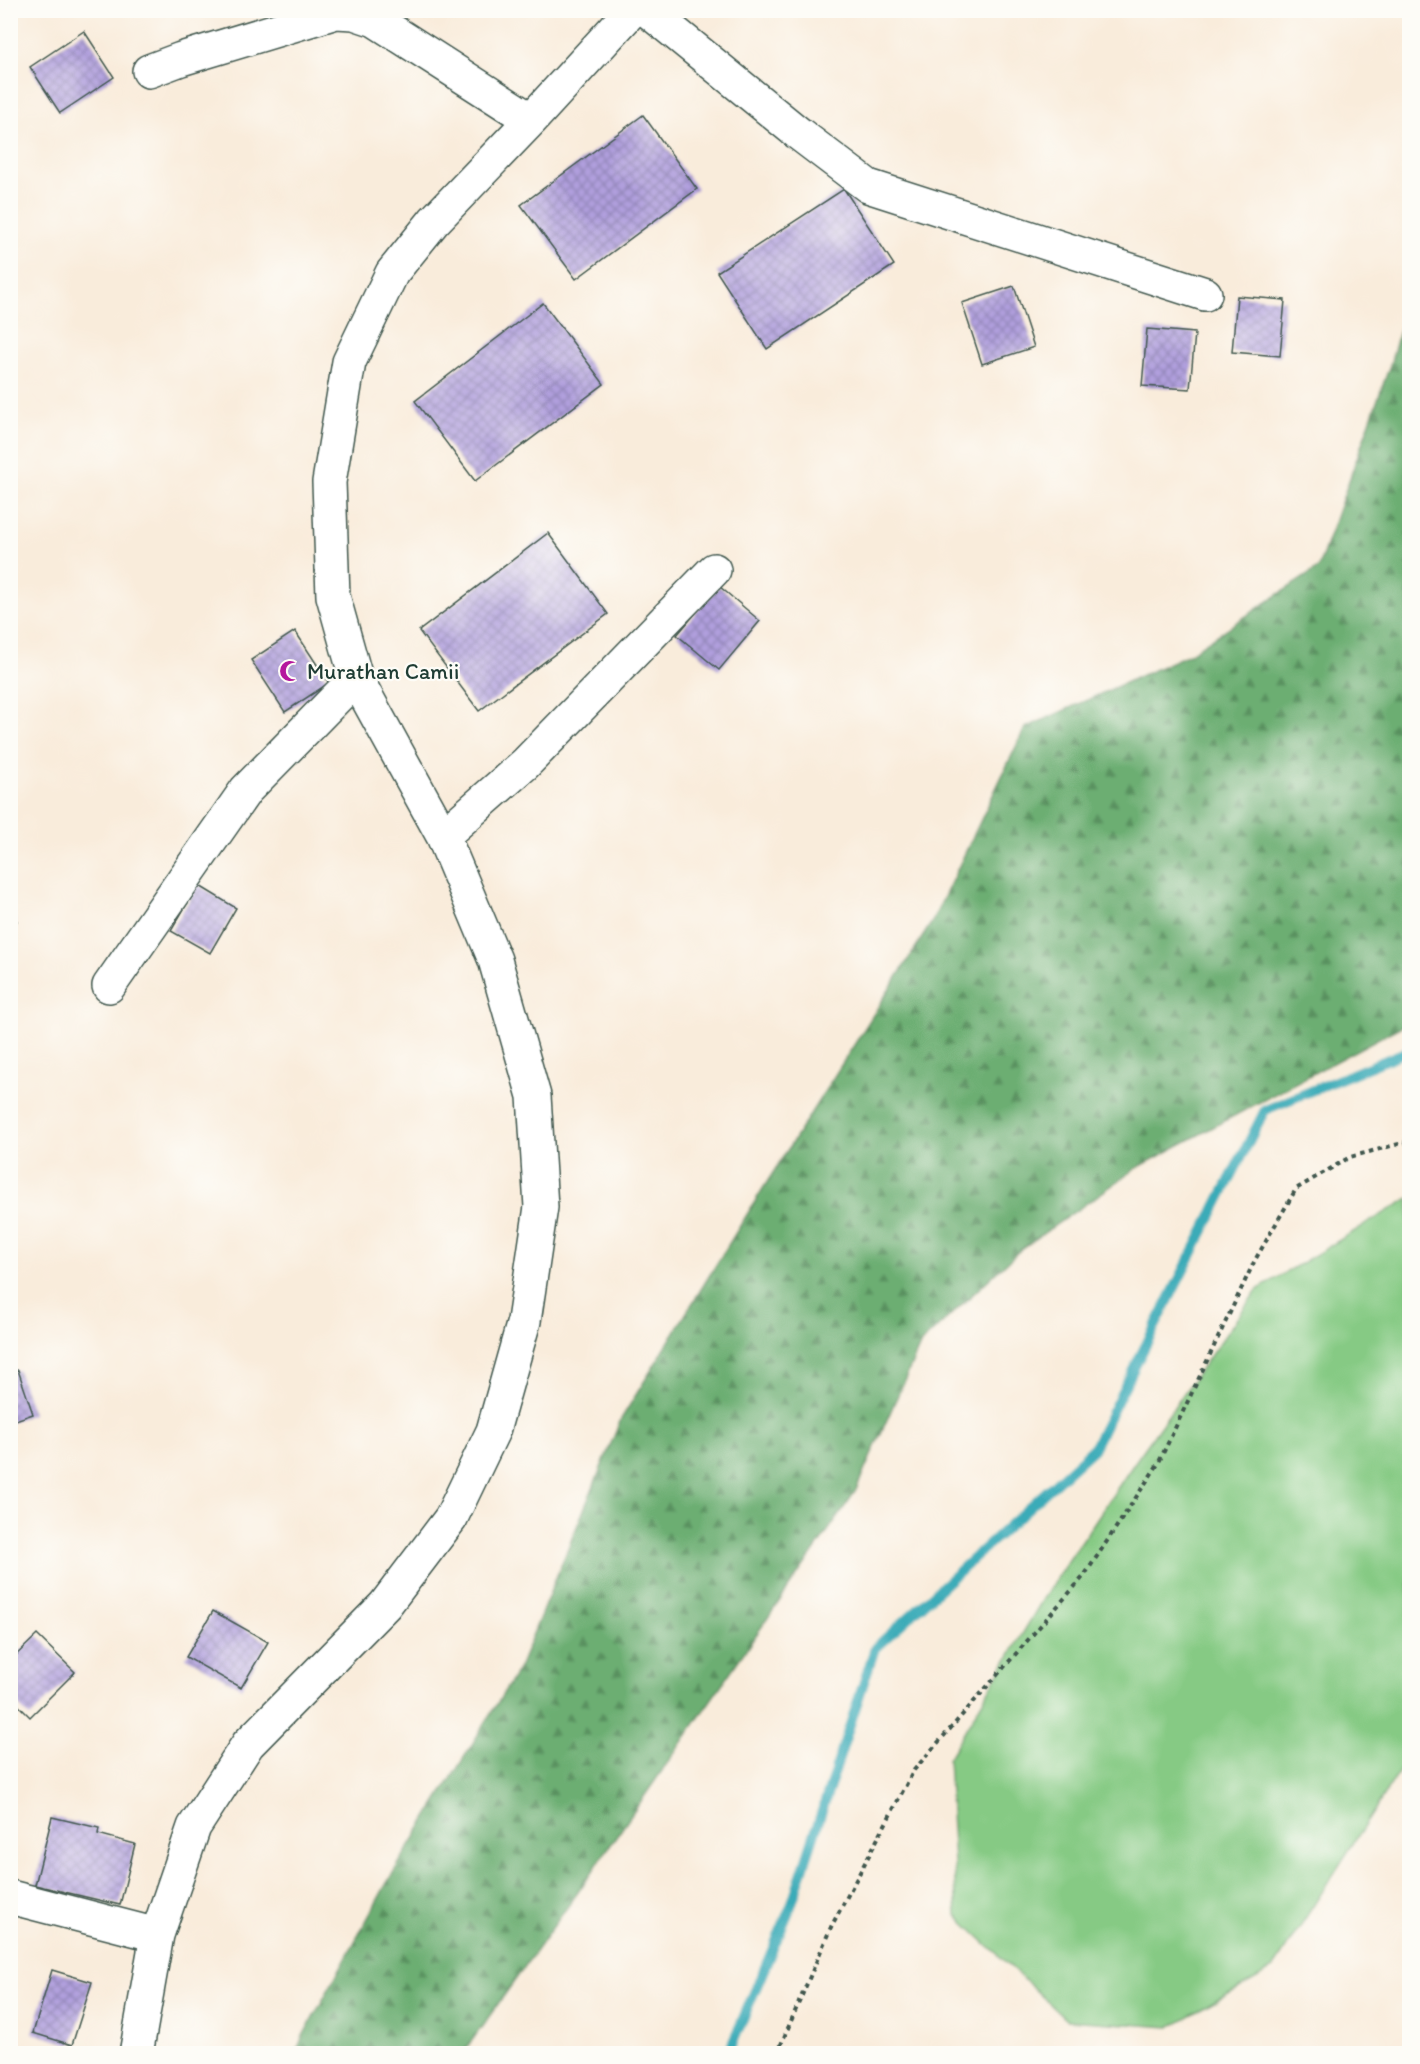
<svg xmlns="http://www.w3.org/2000/svg" width="1420" height="2064" viewBox="0 0 1420 2064" font-family="Itim,sans-serif">
<defs>
<pattern id="forest-firs" width="22" height="20" patternUnits="userSpaceOnUse" patternTransform="scale(1.5)"><rect width="22" height="20" fill="#6cae72"/><path d="M5 1l3.5 6h-7zM16 11l3.5 6h-7z" fill="#588f5e"/></pattern>
<pattern id="building-cross-hatch" width="8" height="8" patternUnits="userSpaceOnUse" patternTransform="scale(1.5)"><rect width="8" height="8" fill="#b09fdd"/><path d="M0 0l8 8M0 8l8-8" fill="none" stroke="#8f83b4"/></pattern>
</defs>
<rect width="100%" height="100%" fill="#fdfcf7"/>
<filter id="ink" filterUnits="userSpaceOnUse"><feTurbulence type="fractalNoise" baseFrequency=".0167" numOctaves="2"/><feDisplacementMap in="SourceGraphic" scale="12" xChannelSelector="R" yChannelSelector="G"/><feConvolveMatrix kernelMatrix="1 2 1 2 8 2 1 2 1" color-interpolation-filters="sRGB"/></filter>
<filter id="wash" filterUnits="userSpaceOnUse"><feTurbulence type="fractalNoise" baseFrequency=".008" numOctaves="4" result="noise"/><feDisplacementMap in="SourceGraphic" scale="24" xChannelSelector="R" yChannelSelector="G"/><feGaussianBlur stdDeviation="1.35" result="paint"/><feColorMatrix in="noise" values="0 0 0 0 0 0 0 0 0 0 0 0 0 0 0 0 0 1.4 0 .05"/><feComposite in="paint" operator="in"/></filter>
<g filter="url(#wash)">
<rect width="100%" height="100%" fill="#f9ecdb"/>
<path fill="#86ca84" stroke="#52845c" stroke-width="1.5" d="M1409,1198V1756L1273,1969L1170,2027L1067,2020L957,1916L948,1759L1046,1594L1135,1462L1257,1290Z"/>
<path fill="url(#forest-firs)" stroke="#467653" stroke-width="1.5" d="M1409,297V1022L1137,1168L1020,1250L921,1343L855,1492L578,1892L463,2053H296L303,2036L387,1883L519,1668L621,1419L764,1187L932,922L1025,728L1189,654L1318,568L1390,365Z"/>
<g fill="none" stroke-linecap="round" stroke-linejoin="round">
<path stroke="#3babb8" stroke-width="10" d="M728,2054L791,1906L875,1648L1093,1449L1265,1110L1410,1050"/>
</g>
<g id="blocks">
<path fill="url(#building-cross-hatch)" d="M84,31L114,77L60,113L30,67Z
M643,115L697,189L576,279L521,205Z
M844,189L894,265L767,349L717,272Z
M1014,286L1034,347L982,364L962,303Z
M1237,296L1285,300L1280,356L1232,352Z
M543,303L604,384L475,481L415,401Z
M1147,329L1195,333L1190,389L1142,386Z
M548,533L608,614L479,711L419,631Z
M719,586L760,621L719,670L677,635Z
M295,631L329,683L285,712L251,660Z
M198,885L236,908L210,953L171,931Z
M10,917L17,921L10,932Z
M18,1370L33,1414L10,1422V1372Z
M213,1611L268,1642L241,1688L186,1657Z
M37,1635L75,1672L30,1717L10,1697V1661Z
M52,1817L99,1828L98,1834L135,1844L120,1905L35,1885Z
M52,1970L92,1982L72,2045L33,2033Z"/>
</g>
</g>
<g filter="url(#ink)">
<use href="#blocks" fill-opacity="0" stroke="#40574d" stroke-width="1.5"/>
<g fill="none" stroke-linecap="round" stroke-linejoin="round">
<defs>
<path id="minor" d="M647,10L798,133L868,186L1205,294
M149,71L181,59L336,12L354,13L375,20L531,120
M443,836L525,764L714,570
M109,986L246,790L356,678
M10,1897L157,1935
M136,2054L157,1935L194,1827L248,1744L385,1605L451,1518L493,1431L524,1321L541,1207L534,1096L495,960L443,836L356,678L333,596L329,482L349,362L392,273L434,221L531,120L632,10"/>
</defs>
<use href="#minor" stroke="#40574d" stroke-width="36"/>
<path stroke="#40574d" stroke-width="4" stroke-dasharray="4.5 4.5" stroke-linecap="butt" d="M777,2054L831,1927L914,1770L1084,1576L1158,1464L1255,1260L1296,1189L1350,1157L1410,1141"/>
<use href="#minor" stroke="#fff" stroke-width="33"/>
</g>
</g>
<defs>
<symbol id="mosque-bare" viewBox="-9 -9 18 18"><path d="M3.5-4.9A6 6 0 1 0 3.5 4.9A5 5 0 1 1 3.5-4.9Z" fill="#b5179e" stroke="#fdfcf7" stroke-width="2.5" paint-order="stroke"/></symbol>
</defs>
<g fill-rule="evenodd">
<use href="#mosque-bare" x="275" y="656" width="30" height="30"/>
</g>
<g text-anchor="middle" dominant-baseline="central" stroke-width="4.5" stroke-linejoin="round" paint-order="stroke">
<g font-size="22" fill="#1f3d34" stroke="#fdfcf7" text-anchor="start">
<text x="307" y="671">Murathan Camii</text>
</g>
</g>
<rect width="1420" height="2064" fill="none" stroke="#fdfcf7" stroke-width="36"/>
</svg>
